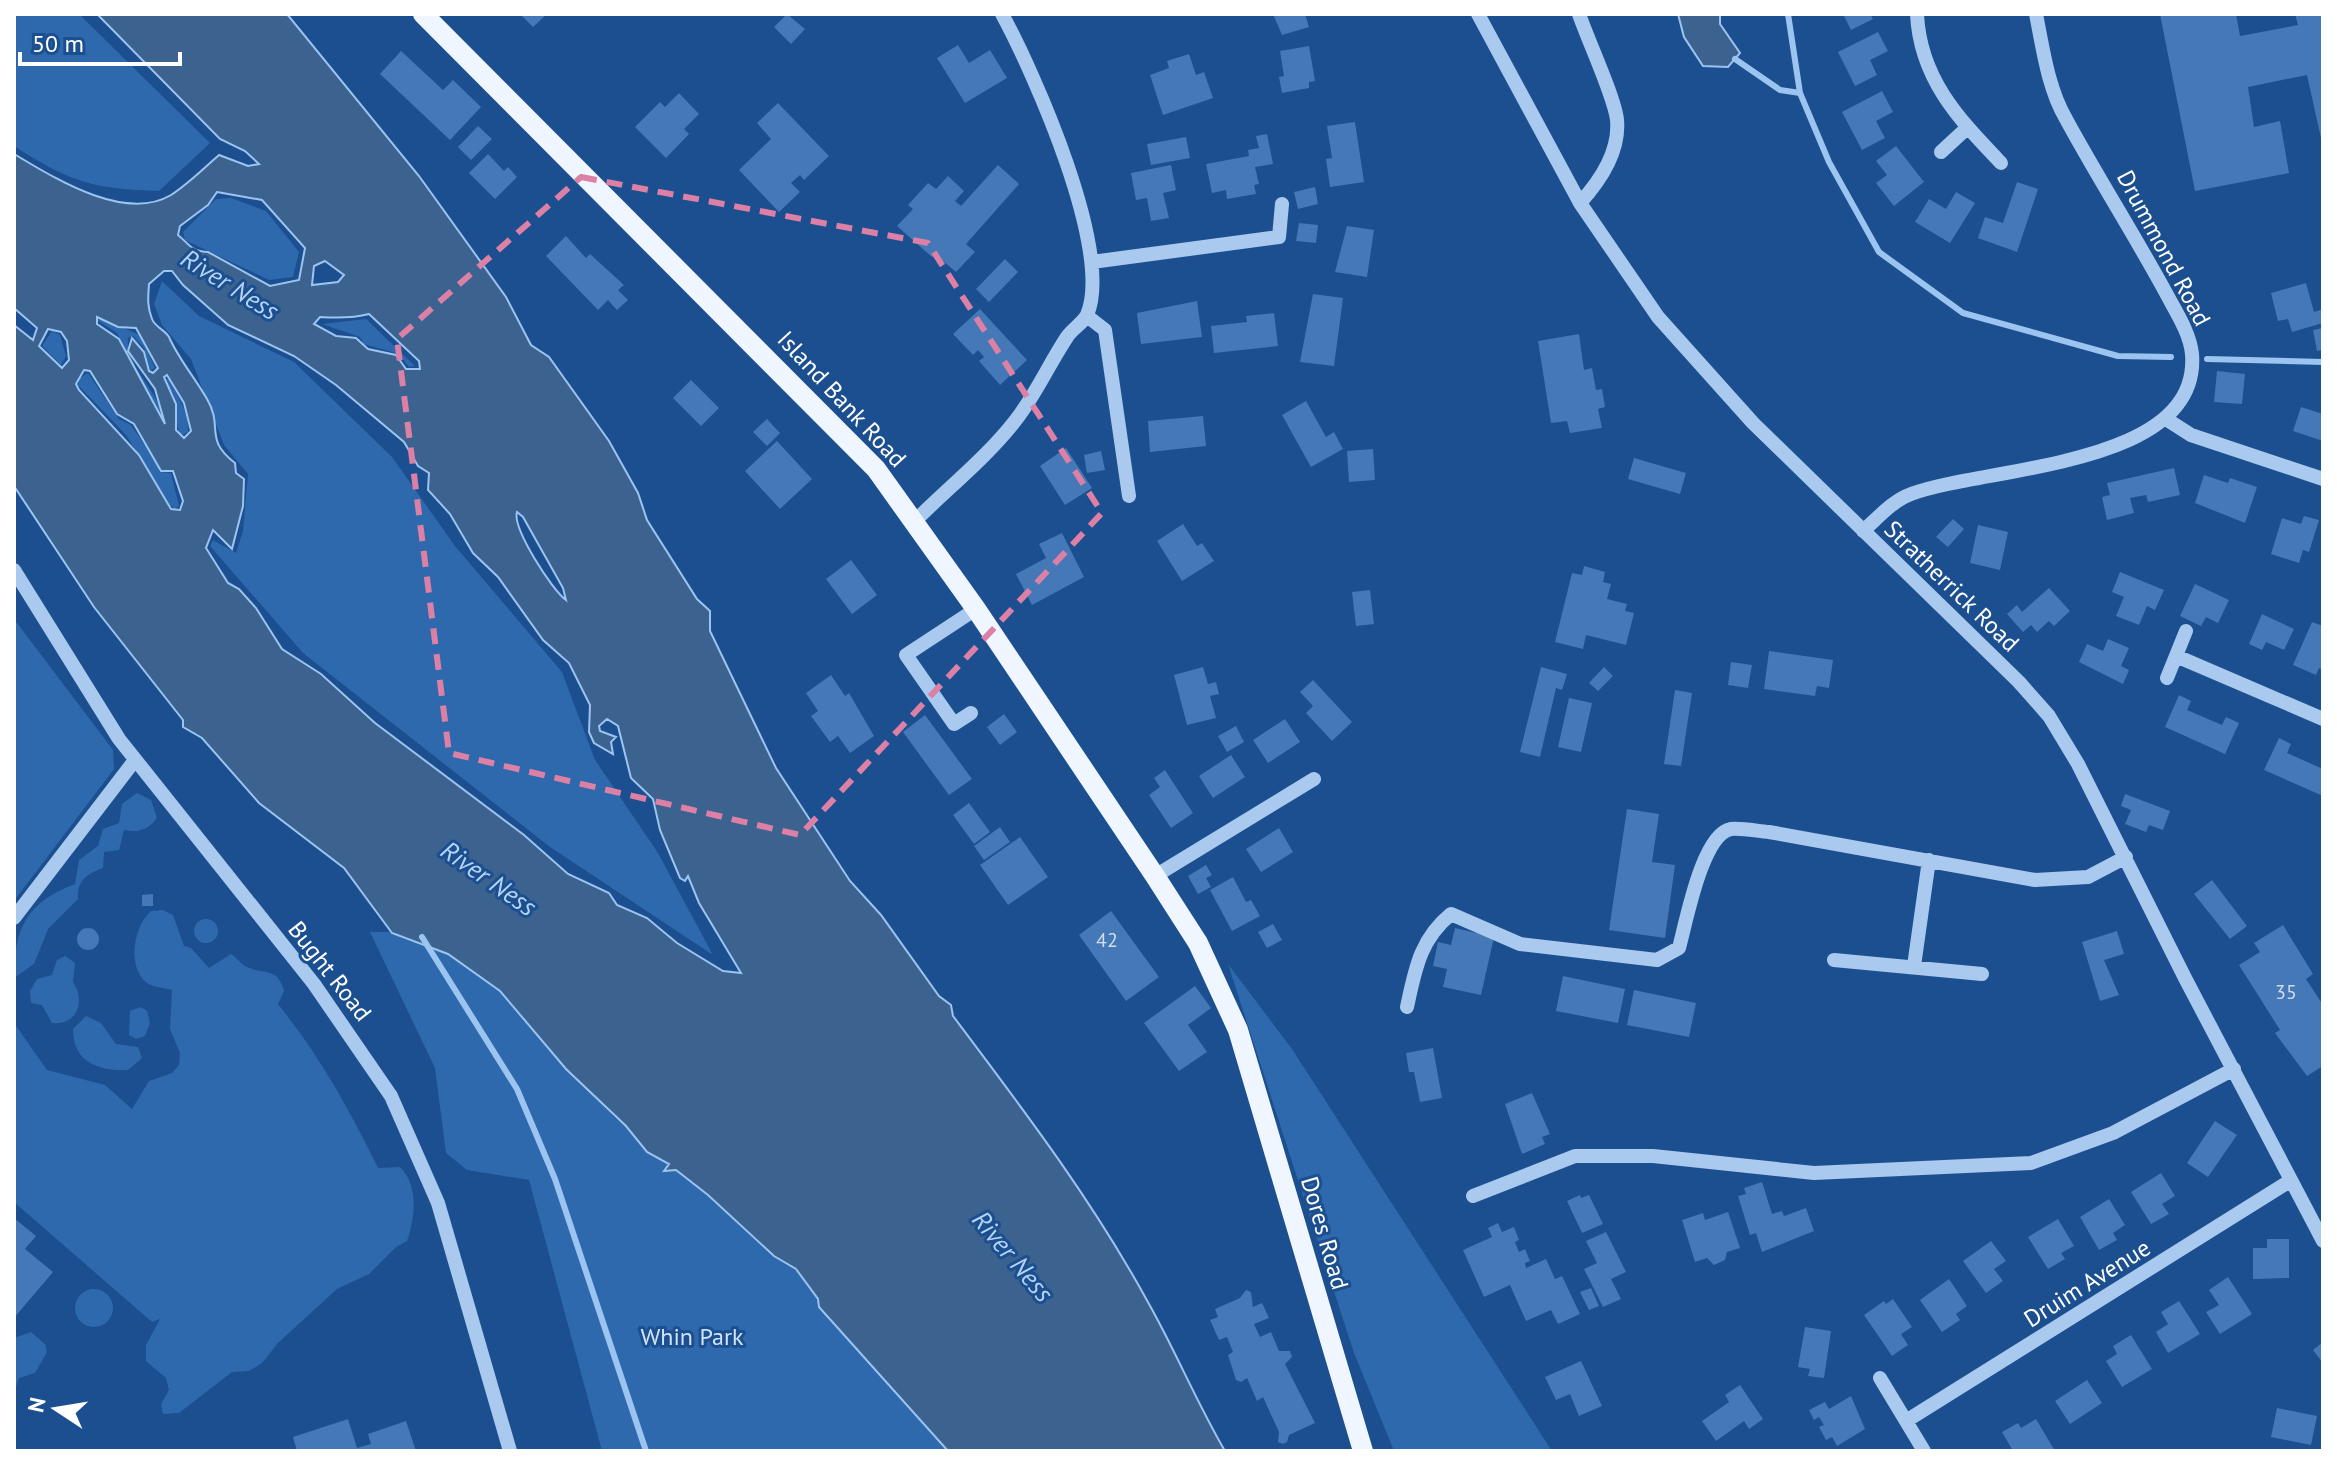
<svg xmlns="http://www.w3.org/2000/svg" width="2337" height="1465" viewBox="0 0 2337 1465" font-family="'PT Sans',sans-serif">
<rect width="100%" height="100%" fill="#1b4f8f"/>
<path fill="#2e69ad" d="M14,14H79L210,143L159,191C93,189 70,182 14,146Z
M231,198L266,211L299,252L293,277L269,280L185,240L183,232L216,199Z
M162,281L199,316L294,362L392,457L455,546L562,672L595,760L658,853L713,955L550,847L303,653L210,546L213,540L236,553L243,531L248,474L224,445L191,359L162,325L154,304Z
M102,319L140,335L155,368L150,370L144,348L133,336L128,338C125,366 161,393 164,422L117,333L97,320Z
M366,319L415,366L409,367L399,354L364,344L360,337L322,324Z
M52,331L60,335L66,356L61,365L42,346Z
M88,373L119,419L131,425L156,461L160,472L171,473L179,506L175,509L170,505L126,435L78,385L80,378Z
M167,377C177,394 189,412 188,432L182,435C174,426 178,413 176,402C174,391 167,387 167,377Z
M14,619L113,750L114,769L14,901Z
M137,793L151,800L157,818C148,830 138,833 124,830L119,850L104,852L103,868C87,874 77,880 78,899L48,929L34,964L14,978C14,926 28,902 75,884L79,860L98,846L103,829L119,823L122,804Z
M163,910L173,915L184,946L191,948L209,968L231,954C236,957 242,965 247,967C264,975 278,967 284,991L278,1004C319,1055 350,1110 378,1168L400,1167C419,1185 415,1219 407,1241L396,1247L369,1274L337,1289L278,1343L262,1363L249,1371L232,1372L179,1413L163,1414L161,1404L169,1390L166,1378L146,1361V1345L160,1319L152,1322L14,1202V1023L47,1070L105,1085L132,1109L149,1081L172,1073L179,1065L180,1053L170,1029L172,990C162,987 149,988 142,978C128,960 135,925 151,911Z
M194 931a12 12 0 1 1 24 0a12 12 0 1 1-24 0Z
M370,932H396L448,954L500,991L614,1117L698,1183L788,1262L906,1380L952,1451H602L529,1180L467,1170L446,1153L435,1068Z
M65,956L75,963L73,982C86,1001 77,1026 52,1023L42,1005L31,1003L30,991L37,979L52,975L57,960Z
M1228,964L1292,1049L1552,1451H1394L1354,1353Z
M141,1007L147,1011L150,1023L145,1036L136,1039L129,1035L130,1011Z
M86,1016L101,1023L116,1044L138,1047L142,1058L128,1070C99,1071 73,1063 73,1029Z
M75 1308a19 19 0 1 1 38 0a19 19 0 1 1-38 0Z
M31,1332L45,1344L47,1352L35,1373L19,1378L14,1393V1338Z"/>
<path fill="#3c6290" stroke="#9cc4f0" stroke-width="2" fill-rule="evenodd" d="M97,14H287L419,176L506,297L531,345L549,357L609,441L638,493L647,520L697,599L710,611V631L776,768L850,881L881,915L939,996L951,1005L953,1016C1023,1109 1093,1201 1149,1304C1176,1352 1197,1403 1225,1451H948L819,1307L818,1299L796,1269L774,1256L708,1195L676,1170L664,1171L669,1164L647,1152L626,1126L566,1069L500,991L448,954L392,933L344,868L259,803L202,738L183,727V720L94,607L14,486V325L33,340L37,328L14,308V154C53,177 124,223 171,195C188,184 204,168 219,155L248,166L259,164L245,151L220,139ZM217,192L262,200L305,248L299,280L270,286L208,252C191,251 190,245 178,235L180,226L208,205ZM325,261L344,275L338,282L312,285L314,266ZM164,271H172L183,285L228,325L294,356L336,385L404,442L418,466L429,473L428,490L450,514L473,553L498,577L543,640L569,663L590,705L589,732L594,743L613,754L611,742L616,737L600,731L599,726L607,719L618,726L631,778L653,799L660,830L680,878L685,881L688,876L699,903L741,973L723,971L677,943L647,918L617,905L609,893L568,874L524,835L375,723L321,674L282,649L256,608L239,589L228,583L206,548L213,530L232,549L243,506L244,479L236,473L235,463C203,438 224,428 207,399C195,378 178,358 169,337C165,330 155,327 152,319C147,306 148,298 149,284ZM369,314L419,361L420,369H406L396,355L368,349L356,338L336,336L314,324L320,317C336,318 354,318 369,314ZM97,317L118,327L136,328L158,368L153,373L149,371L144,352L132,338L128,351L155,389L165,424L119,339L97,324ZM48,329L61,332L67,341L69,360L62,368L39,346ZM84,370L90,371L117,414L134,424L161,471H173L183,501L180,510L171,509L139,455L79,390L76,384ZM167,375L184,403L191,431L184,438L176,430V404L164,377ZM517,512L523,517L563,588L566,600C552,590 512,528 517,512Z
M1678,14H1720V24L1740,53L1728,67L1703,66L1684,37Z"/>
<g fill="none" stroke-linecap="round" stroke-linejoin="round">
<path stroke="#9cc4f0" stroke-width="6" d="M1788,14L1800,93L1829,162L1879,252L1963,313L2118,356L2171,357
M1735,59L1780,90L1800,93
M2207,359L2323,362
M422,937L517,1089L555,1179L646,1451"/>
</g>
<path fill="#4478b7" d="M520,14H547L533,27Z
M787,14L805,29L791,44L774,27Z
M1273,14H1305L1309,27L1282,35Z
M1843,14H1870L1873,19L1851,30Z
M2160,14H2236L2240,36L2298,25L2295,14H2323V147L2307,75L2248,87L2254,127L2280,121L2289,173L2195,191Z
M1878,32L1888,51L1870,60L1877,75L1855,86L1838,52Z
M958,45L969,63L990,50L1007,78L965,103L937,58Z
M1309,46L1315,81L1309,82V88L1282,93L1279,77L1284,76L1280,51Z
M401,51L443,90L453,80L481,107L450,140L380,74Z
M1189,54L1196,75L1204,72L1213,98L1163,115L1150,75L1169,68L1167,61Z
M1882,91L1893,112L1876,121L1885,138L1862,150L1842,112Z
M679,93L699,114L684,129L689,134L666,158L635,127L660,102L665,107Z
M778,103L829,156L804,180L800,175L791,183L800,192L779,212L739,170L771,139L757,123Z
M1355,122L1364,182L1330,187L1326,159L1332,158L1327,126Z
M478,126L492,139L471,160L458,147Z
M1267,134L1273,164L1255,167L1259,184L1254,185L1256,194L1227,199L1226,190L1212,193L1206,164L1249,156L1248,150L1259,148L1256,136Z
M1186,137L1190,158L1151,165L1147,144Z
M1896,146L1924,182L1894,206L1876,183L1887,175L1876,161Z
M488,154L504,171L508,167L517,177L495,199L469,173Z
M998,165L1019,184L966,244L975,252L956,272L935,254L932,257L897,226L913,209L908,205L928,183L936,189L948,176L964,191L955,201L961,206Z
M1171,165L1176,190L1163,193L1169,218L1151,221L1147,198L1136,200L1131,173Z
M2017,182L2038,189L2017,252L1978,238L1985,217L2003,223Z
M1315,187L1318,204L1298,209L1294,192Z
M1956,192L1975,203L1950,243L1915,222L1929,199L1946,209Z
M1299,223L1318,225L1316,243L1296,241Z
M1347,226L1374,230L1367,277L1335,272Z
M566,236L586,258L590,254L624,285L618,290L628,300L617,310L608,300L598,310L546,256Z
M1005,259L1018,272L989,302L976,289Z
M2306,283L2314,312L2323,309V323L2292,332L2288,319L2278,321L2271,293Z
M1313,294L1343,298L1334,366L1300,362Z
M1197,301L1202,337L1141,344L1137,313Z
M980,309L1027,360L1000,385L979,361L984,357L978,350L973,355L953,334Z
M1274,313L1278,346L1214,353L1211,326L1247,322L1246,316Z
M2323,328V350L2317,351L2313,330Z
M1579,334L1584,370L1592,368L1596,390L1602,389L1605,407L1598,409L1602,428L1570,433L1567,421L1551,423L1538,341Z
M2217,371L2245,374L2242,404L2214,402Z
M691,380L719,408L701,426L673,398Z
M1306,401L1326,437L1334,432L1343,449L1311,467L1282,415Z
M2301,407L2323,414V441L2293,431Z
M1203,416L1206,446L1150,452L1148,421Z
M767,419L780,433L767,446L753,432Z
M777,441L812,479L780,509L745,471Z
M1066,448L1092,488L1065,505L1040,466Z
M1373,449L1375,480L1349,482L1347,451Z
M1101,451L1105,470L1087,473L1084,455Z
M1634,458L1686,473L1680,494L1628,479Z
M2174,468L2180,495L2148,502L2146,495L2130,498L2134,513L2107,520L2102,497L2110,495L2107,483Z
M2204,475L2228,483L2230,478L2257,487L2245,523L2195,503Z
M2304,516L2319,520L2309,552L2303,550L2299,563L2271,554L2282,518L2301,524Z
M1953,519L1964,529L1948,547L1936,537Z
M1183,524L1197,546L1202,543L1214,561L1182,581L1157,541Z
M1978,525L2008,532L2000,570L1970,563Z
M1062,533L1084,577L1032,605L1016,574L1046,558L1039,544Z
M851,560L877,595L852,614L826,579Z
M1584,566L1605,572L1603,582L1611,584L1607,599L1627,604L1625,611L1634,613L1626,645L1586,635L1583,649L1555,642L1572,573L1582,575Z
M2120,572L2164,590L2155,610L2147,606L2139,625L2116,616L2124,597L2112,592Z
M2195,584L2229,600L2218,623L2206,617L2201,626L2180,616Z
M2049,588L2070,611L2054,626L2049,621L2037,632L2031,625L2023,632L2007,614L2017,605L2022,612Z
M1370,590L1374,624L1356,626L1352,592Z
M2262,614L2294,629L2284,650L2266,642L2262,650L2249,644Z
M2312,622L2323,626V670L2319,668L2316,675L2293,665Z
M2108,639L2129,648L2121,666L2129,670L2123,684L2079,662L2087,644L2103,651Z
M1769,651L1833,660L1829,688L1817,686L1815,696L1764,689Z
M1731,662L1752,665L1748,688L1728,685Z
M1203,667L1208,684L1216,682L1219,694L1210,696L1216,718L1187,725L1174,675Z
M1541,667L1567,674L1562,690L1556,688L1540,757L1520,752Z
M1604,667L1613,676L1598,691L1589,683Z
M831,675L845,696L849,693L874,736L850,753L838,736L830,742L811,716L818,711L806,693Z
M1313,680L1352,722L1332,741L1306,713L1313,706L1300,692Z
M1675,690L1692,693L1681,766L1664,764Z
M2179,695L2191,701L2187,710L2222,725L2226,717L2239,723L2225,754L2165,727Z
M1569,698L1592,703L1581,752L1558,747Z
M1004,714L1017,732L1000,745L987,727Z
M925,715L972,779L949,795L903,732Z
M1285,719L1300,742L1268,763L1253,740Z
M1236,726L1244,742L1227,752L1218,736Z
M2279,738L2291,744L2287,753L2323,769V796L2264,770Z
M1231,755L1245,777L1213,798L1199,776Z
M1165,770L1193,813L1171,828L1149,795L1160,787L1154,778Z
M2125,794L2170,811L2163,830L2149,825L2146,832L2125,824L2131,810L2121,806Z
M969,803L990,832L974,844L953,815Z
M1627,809L1659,814L1652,862L1675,865L1665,938L1609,930Z
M1000,827L1010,842L984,860L974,846Z
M1279,828L1293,852L1261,872L1246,849Z
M1020,837L1048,877L1008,905L980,865Z
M1206,865L1212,875L1206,878L1211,887L1198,894L1188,876Z
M1233,877L1246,902L1251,900L1260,916L1232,931L1210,890Z
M2212,880L2247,926L2230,939L2194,894Z
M153,894V906H142V895Z
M1111,911L1159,977L1126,1001L1079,935Z
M1273,924L1282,940L1267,948L1258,932Z
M2283,925L2313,974L2306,979L2323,1005V1066L2307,1076L2275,1033L2280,1030L2239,965L2260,952L2254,943Z
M1455,928L1494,937L1481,995L1443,987L1447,969L1433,966L1438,942L1451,945Z
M77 939a11 11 0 1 1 22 0a11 11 0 1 1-22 0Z
M2117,931L2124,954L2104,960L2119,995L2100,1001L2082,942Z
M1563,976L1625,989L1618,1023L1556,1011Z
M1195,986L1211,1008L1188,1025L1207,1052L1179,1071L1144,1023Z
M1634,990L1696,1003L1689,1037L1627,1025Z
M1433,1048L1442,1098L1420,1102L1414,1072H1409L1406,1053Z
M1532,1093L1550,1134L1542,1137L1545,1144L1522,1154L1505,1104Z
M2215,1121L2237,1135L2208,1177L2187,1163Z
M2161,1173L2175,1196L2162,1204L2169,1214L2151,1224L2131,1192Z
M1762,1182L1772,1214L1782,1211L1784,1216L1806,1208L1814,1231L1762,1252L1756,1233L1750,1235L1738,1196L1746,1194L1744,1188Z
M1580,1195L1581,1198L1589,1195L1603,1224L1582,1233L1567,1201Z
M2109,1199L2125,1225L2113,1233L2117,1240L2099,1250L2080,1217Z
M1728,1212L1740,1248L1727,1252L1725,1260L1714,1265L1707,1258L1695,1262L1682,1220L1703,1213L1705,1220Z
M14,1218L36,1236L25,1249L53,1272L14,1318Z
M2058,1219L2074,1246L2061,1253L2065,1259L2048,1269L2028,1237Z
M1498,1223L1502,1232L1514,1227L1519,1240L1515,1242L1519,1252L1525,1249L1530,1261L1525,1263L1526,1268L1546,1259L1555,1279L1562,1276L1580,1314L1558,1324L1551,1310L1526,1321L1510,1285L1484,1297L1463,1250L1492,1237L1488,1228Z
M1606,1232L1626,1272L1611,1279L1621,1299L1603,1307L1584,1269L1597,1263L1586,1241Z
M2267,1239H2289V1278L2253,1279V1248H2267Z
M1991,1241L2006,1261L1994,1269L2003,1281L1986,1293L1963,1261Z
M2228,1277L2252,1314L2220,1334L2206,1312L2219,1305L2209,1290Z
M1949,1279L1967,1306L1956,1314L1960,1320L1942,1332L1920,1300Z
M1591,1288L1599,1306L1589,1310L1580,1292Z
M1246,1290L1251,1292L1253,1307L1262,1303L1269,1318L1254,1324L1260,1337L1271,1332L1279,1351H1290L1292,1357L1285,1364L1315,1423L1289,1435L1287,1442L1283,1444L1278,1442L1279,1432L1263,1397L1257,1401L1247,1378L1241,1382L1236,1380L1228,1355L1233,1352L1227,1337L1219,1340L1210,1320L1218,1317L1215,1309L1240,1298Z
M1893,1299L1912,1327L1901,1334L1908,1345L1892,1356L1864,1315L1884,1301L1886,1304Z
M2179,1301L2200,1334L2168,1353L2156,1332L2168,1324L2161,1312Z
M1805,1327L1831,1331L1824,1378L1808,1376L1810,1369L1798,1367Z
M2131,1335L2152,1369L2122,1387L2106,1361L2117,1354L2113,1346Z
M2323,1342V1363L2313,1350Z
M1581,1361L1602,1406L1579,1416L1570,1394L1556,1400L1545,1377Z
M2087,1380L2102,1403L2070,1424L2055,1401Z
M1740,1385L1763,1419L1749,1429L1744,1421L1716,1441L1702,1421L1729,1402L1725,1395Z
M1851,1396L1865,1429L1837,1446L1832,1437L1826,1440L1819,1427L1824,1425L1819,1417L1814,1420L1809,1410L1825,1402L1829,1409Z
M2277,1408L2317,1416L2311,1445L2271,1437Z
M348,1419L357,1448L371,1444L368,1434L406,1421L416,1451H297L293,1437Z
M2036,1419L2055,1451H2013L2002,1432L2018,1423L2021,1428Z"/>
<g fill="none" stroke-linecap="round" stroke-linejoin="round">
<path stroke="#a9c9ee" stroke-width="14" d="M1478,14L1580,203L1658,317L1753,423L2019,682L2049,716L2078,764L2185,978L2323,1241
M1579,14C1587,38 1615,98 1617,120C1620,152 1600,181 1580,203
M1917,14C1920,79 1959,119 2001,163
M1941,152L1967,128
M1092,262L1279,237L1282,204
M1087,316L1105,330L1129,496
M2166,419L2191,435L2323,479
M916,520C948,488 987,457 1015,421C1035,396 1049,364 1067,337C1072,329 1083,323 1087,315C1114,252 1034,73 1002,14
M1863,531C1878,518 1892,501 1911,494C1986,466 2201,468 2192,354C2190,333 2176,312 2166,293C2134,234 2098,178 2066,119C2048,88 2043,49 2036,14
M14,570L119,739L314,984L391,1096L438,1203L510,1451
M2176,656L2323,719
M2167,678L2186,631
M971,713L954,724L906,655L976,609
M1155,876L1314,779
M14,918L135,760
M1834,960L1982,974
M1914,966L1929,860
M1407,1007C1415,970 1420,939 1451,914L1520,944L1657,960L1679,948C1686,923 1702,834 1731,829C1742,828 1757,831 1769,832L2035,880L2088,877L2126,857
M1473,1196L1575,1156H1653L1814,1173L2031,1163L2113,1133L2234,1069
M1880,1378L1924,1451
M1906,1421L2290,1181"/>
<path stroke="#f0f6ff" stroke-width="20" d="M423,14L876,469L976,609L1155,876L1198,943L1238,1030L1363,1451"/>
</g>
<path fill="none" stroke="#dd80a5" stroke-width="6" stroke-dasharray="16 10" stroke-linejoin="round" d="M581,177L928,243L1102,513L800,835L449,753L397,339Z"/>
<g text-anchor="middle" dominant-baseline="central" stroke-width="6" stroke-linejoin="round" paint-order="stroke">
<g font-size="20" fill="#d0dded">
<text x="1107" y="940">42</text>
<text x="2286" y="992">35</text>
</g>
<g font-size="24" fill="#fff" stroke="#1b4f8f">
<text transform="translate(2164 248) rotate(62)">Drummond Road</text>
<text transform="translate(842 399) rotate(47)">Island Bank Road</text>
<text transform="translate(1952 586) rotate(44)">Stratherrick Road</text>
<text transform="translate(330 971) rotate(52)">Bught Road</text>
<text transform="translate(1325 1233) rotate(74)">Dores Road</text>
<text transform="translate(2087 1283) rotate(-32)">Druim Avenue</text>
</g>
<g font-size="24" fill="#cfe3fa" stroke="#1b4f8f">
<text x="692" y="1336">Whin Park</text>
</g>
<g font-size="26" font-style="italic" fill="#b5d3f5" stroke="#1b4f8f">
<text transform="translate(230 284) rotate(32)">River Ness</text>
<text transform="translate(489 878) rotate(35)">River Ness</text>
<text transform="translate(1013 1256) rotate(50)">River Ness</text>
</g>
</g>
<rect width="2337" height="1465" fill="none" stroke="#ffffff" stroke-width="32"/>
<g transform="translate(56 1409) rotate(282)" stroke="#1b4f8f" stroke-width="6" paint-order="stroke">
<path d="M0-6L14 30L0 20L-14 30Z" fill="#ffffff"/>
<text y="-12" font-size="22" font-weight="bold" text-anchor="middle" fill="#ffffff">N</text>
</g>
<path d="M20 52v12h160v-12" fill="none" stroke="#ffffff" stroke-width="4"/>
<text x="32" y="52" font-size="24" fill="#ffffff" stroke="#1b4f8f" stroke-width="6" paint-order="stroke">50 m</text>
</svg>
